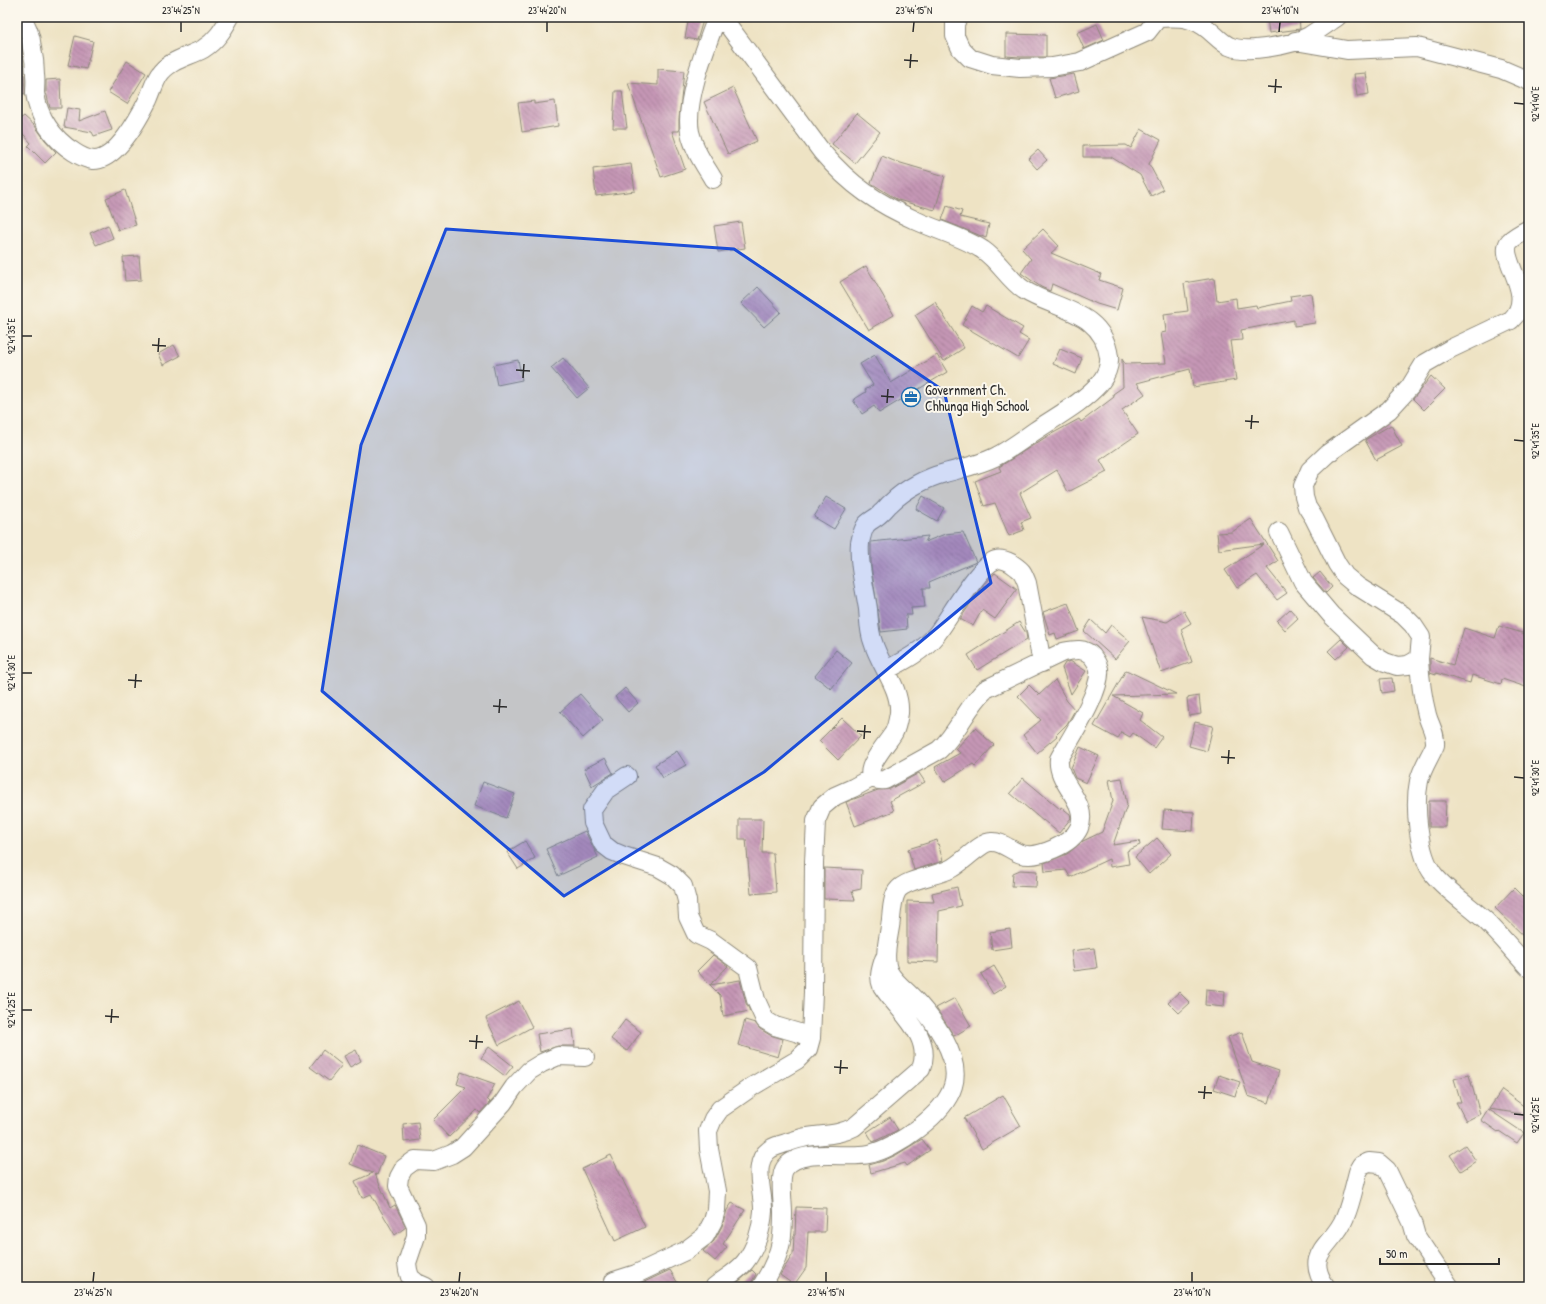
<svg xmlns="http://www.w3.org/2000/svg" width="1546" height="1304" viewBox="0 0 1546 1304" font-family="'Patrick Hand',sans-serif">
<defs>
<pattern id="building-back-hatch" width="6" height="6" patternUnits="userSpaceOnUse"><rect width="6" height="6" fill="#c596b5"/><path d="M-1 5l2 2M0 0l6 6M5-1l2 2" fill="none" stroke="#a07b93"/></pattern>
</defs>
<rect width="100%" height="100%" fill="#fbf7ec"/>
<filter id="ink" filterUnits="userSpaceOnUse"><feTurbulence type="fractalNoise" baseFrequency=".025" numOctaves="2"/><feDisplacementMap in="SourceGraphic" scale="8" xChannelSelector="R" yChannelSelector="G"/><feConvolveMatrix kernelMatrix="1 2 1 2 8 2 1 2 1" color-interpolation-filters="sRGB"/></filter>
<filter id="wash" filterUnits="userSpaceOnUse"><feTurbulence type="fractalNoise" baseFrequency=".012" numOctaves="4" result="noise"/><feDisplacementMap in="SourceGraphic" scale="16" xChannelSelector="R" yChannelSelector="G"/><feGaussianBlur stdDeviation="0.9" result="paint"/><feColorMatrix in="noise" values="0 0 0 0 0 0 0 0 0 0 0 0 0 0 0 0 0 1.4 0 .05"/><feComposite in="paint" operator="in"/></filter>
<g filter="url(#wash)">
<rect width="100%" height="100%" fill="#eee3c4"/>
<g id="blocks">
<path fill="url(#building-back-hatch)" d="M689,17H704L697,40L685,38Z
M1267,17H1299L1300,29L1269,33Z
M1097,24L1104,40L1084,49L1077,33Z
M1006,34L1046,35V57H1020L1006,56Z
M75,36L93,41L86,69L68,65Z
M127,61L146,73L127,104L108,92Z
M658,69L684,71L679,119V131H672L685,169L661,177L628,83L658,85Z
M17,72L24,74L25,94L17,92Z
M1366,73L1369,94L1357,96L1354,74Z
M1074,74L1079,91L1055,98L1049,78Z
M60,79L61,108H50L46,92V80Z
M733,88L757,141L728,154L704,102Z
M615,91H622L627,128H613Z
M534,101V104L555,101L558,126L522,132L518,103Z
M67,108L80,110L79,121L105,111L112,130L94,136L92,132L64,127Z
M857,113L880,132L855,163L832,144Z
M24,116L35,126L45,140L56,152L45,163L28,146L31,143L17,127V121Z
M1141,129L1161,140L1149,164L1163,190L1151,196L1140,175L1111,157H1083V146L1126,145L1131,148Z
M1038,150L1047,160L1037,169L1028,159Z
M882,156L894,161L945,176L935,210L898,200L871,183Z
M631,164L635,191L596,196L593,169Z
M125,190L136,225L118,230L106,198Z
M947,206L962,211L960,217L989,224L986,238L942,220Z
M741,222L745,248L718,252L714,226Z
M108,225L113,238L96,245L90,233Z
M1043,229L1059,246L1051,253L1101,274L1099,280L1123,288L1117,310L1097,304L1052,284L1050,291L1041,287L1021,273L1031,259L1022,249Z
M139,256L141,280L125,281L123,257Z
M866,266L894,315L869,330L840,282Z
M1214,278L1217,301L1236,298L1237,308L1256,305L1257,308L1291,301L1290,296L1311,293L1315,323L1294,326V320L1241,330L1242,340L1230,341L1236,380L1193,387L1190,369L1137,383L1145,394L1122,410L1138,434L1100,460L1107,472L1068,492L1057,470L1020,493L1031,518L1021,522L1024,530L1009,536L995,503L984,506L975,481L1001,471L999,467L1046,437L1079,419L1081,422L1114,397L1113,394L1123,387L1122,359L1125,364L1166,363L1161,333L1166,332L1164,314L1188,311L1184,283Z
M758,287L781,312L764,327L741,303Z
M935,302L964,348L944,361L915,315Z
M972,306L982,312L986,306L1023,328L1019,334L1029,340L1018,358L962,325Z
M174,345L180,356L163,365L158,354Z
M1060,349L1082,358L1076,374L1053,364Z
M875,355L891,383L937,355L947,372L879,413L874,406L862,414L853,400L866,392L865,390L873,385L860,364Z
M563,358L589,388L577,398L551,368Z
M518,360L522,380L497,385L493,365Z
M1431,376L1445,389L1424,410L1413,399Z
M1391,425L1402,446L1376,460L1365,440Z
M923,496L944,508L937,521L916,509Z
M826,497L846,509L834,529L814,517Z
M1251,519L1278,561L1267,568L1287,593L1277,600L1257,575L1237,588L1225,570L1264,544L1219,550L1217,533L1232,532Z
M963,532L976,562L929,582L930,588H923L925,607L911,608L912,615H906L907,629L881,632L871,566V542L928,536L925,542L945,534Z
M1320,572L1332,587L1326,593L1313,578Z
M995,573L1017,589L995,619L982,610L973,626L960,619L981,588Z
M1068,603L1079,631L1057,639L1055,633L1050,635L1043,612Z
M1290,609L1298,618L1285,630L1277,621Z
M1184,611L1191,623L1181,629L1192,662L1161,673L1142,617L1167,622Z
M1091,620L1105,633L1111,625L1130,641L1115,659L1084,631Z
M1019,622L1026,633L1027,639L977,670L968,655Z
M1499,626L1529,635V688L1502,679L1501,684L1472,675L1470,683L1436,673V675L1430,673V658L1453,665L1464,628L1495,638Z
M1341,639L1349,647L1336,659L1328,651Z
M836,650L852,663L831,689L815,676Z
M1070,661L1086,671L1071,694L1062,668L1065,663Z
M1126,670L1176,694L1113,696L1143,713L1140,720L1162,737L1154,748L1133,733L1130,737L1121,732L1118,739L1094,726Z
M1392,678L1394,691L1382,693L1380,679Z
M1055,680L1067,701L1075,710L1067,724L1056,735L1057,736L1037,753L1023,735L1041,720L1018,696L1029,685L1039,695Z
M625,688L638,703L628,712L615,697Z
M580,694L603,720L583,738L560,712Z
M1199,696L1201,714L1189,716L1187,698Z
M842,718L861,736L838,760L819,741Z
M1195,722L1213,726L1207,751L1189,746Z
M975,728L994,745L975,766L973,764L944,782L935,767L960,753L956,749Z
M1080,747L1099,756L1086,783L1075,778L1071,768Z
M677,751L686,765L663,778L655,765Z
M605,758L613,773L592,786L584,769Z
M919,773L925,782L890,801L894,811L855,826L846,802L878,790L890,789Z
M1023,778L1060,809L1061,807L1070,814L1071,818L1059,833L1043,820V821L1010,793Z
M1122,778L1127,805L1113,845L1139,841L1140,845L1127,851L1129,864L1110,867L1109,859L1070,877L1066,870L1045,872L1044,863L1067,854L1083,841L1102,832L1113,801L1109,780Z
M483,782L515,794L506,818L474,806Z
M1429,801H1446L1445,827H1429Z
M1164,810L1194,812L1193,831L1162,829Z
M739,819H763L762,853H773L776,892L751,894L746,839H739Z
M585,831L598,857L558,876L546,849Z
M1157,838L1171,854L1149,874L1135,857Z
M937,840L943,861L914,870L908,849Z
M525,841L535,858L518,869L507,852Z
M824,868L862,870L861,889L852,891L855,900L824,899Z
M1020,870L1037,871L1036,887L1012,886L1013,873Z
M957,887L961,906L939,911L938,962L907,961V901L934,902L932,893Z
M1514,888L1529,903V941L1495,908Z
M1010,929L1012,947L992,950L990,932Z
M1094,948L1097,968L1074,971L1071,951Z
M713,955L728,966L710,985L697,971Z
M994,966L1006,986L993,994L981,974Z
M740,980L746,1003L750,1011L723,1016L720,995L710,985Z
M1206,989L1225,991L1224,1007L1205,1005Z
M1179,992L1190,1003L1179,1013L1168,1002Z
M955,998L971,1026L954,1036L936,1008Z
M519,1001L532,1027L499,1045L486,1018Z
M625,1020L641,1032L627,1051L611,1039Z
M745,1020L755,1023L760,1029L770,1035L783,1039L778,1057L738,1045Z
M573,1029L575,1046H558L540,1052L537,1034Z
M1242,1032L1252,1062L1279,1071L1269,1103L1248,1096L1228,1037Z
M489,1047L513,1066L505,1076L481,1058Z
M323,1050L342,1065L329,1081L310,1067Z
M356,1050L361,1061L350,1067L344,1056Z
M461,1072L495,1084L487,1099L490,1102L480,1113L477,1110L449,1137L433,1120L466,1087L457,1084Z
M1219,1075L1240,1082L1235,1096L1214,1089Z
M1469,1075L1480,1114L1466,1121L1456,1102H1461L1454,1079Z
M1502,1090L1529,1110V1115L1489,1109Z
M1003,1095L1021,1126L982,1149L964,1118Z
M1488,1109L1524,1133L1517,1143L1499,1131L1498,1132L1481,1120Z
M890,1117L898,1130L873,1142L867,1132Z
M418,1122L420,1140L404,1142L403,1124Z
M922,1139L930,1150L907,1166L905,1163L871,1173L869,1165L883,1161L896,1155Z
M357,1145L384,1156L377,1175L375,1174L390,1208L395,1205L406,1227L395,1235L371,1194L362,1198L355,1181L373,1173L350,1164Z
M1465,1145L1476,1161L1461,1171L1450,1155Z
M611,1155L645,1227L615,1241L582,1169Z
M732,1203L745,1210L723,1244L727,1247L715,1261L703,1251L714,1241L722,1226L727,1210Z
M796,1207L826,1208L825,1232H808L806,1268L794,1285L780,1275L793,1254L794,1235H795Z
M670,1270L680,1287H630L640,1284Z
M752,1270L756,1274L749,1287H732Z"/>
</g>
</g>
<g filter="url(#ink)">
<use href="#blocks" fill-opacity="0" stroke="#8c8778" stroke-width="1"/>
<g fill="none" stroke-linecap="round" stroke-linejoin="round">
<defs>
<path id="minor" d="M21,17C28,26 31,37 32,48C34,57 35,66 35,75C36,81 35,87 35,93C38,117 53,139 74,152C80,156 86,159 93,160C116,161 139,118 148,100C152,91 154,83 159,75C169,60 188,57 203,49C216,41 223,30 230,17
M722,17L822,152C851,186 877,203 917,221C939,231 963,237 983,250C999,261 1008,279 1024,290C1055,310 1103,310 1109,357C1110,367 1106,375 1100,383C1082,403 1057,416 1035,431C1022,440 1009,450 995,457C979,465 962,468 945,473C926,478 905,489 891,503C887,506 885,510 881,513C877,518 870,520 866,525C863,529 861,538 860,543C858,563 865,589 868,609C869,620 869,632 873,642C880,666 901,688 899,713C898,719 897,726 894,732C890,741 849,783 885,780L939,750C958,733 967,706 986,689L1063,652C1073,650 1084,647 1092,656C1095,660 1098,664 1099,669C1102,691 1070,739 1059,759C1056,784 1090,802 1079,828C1072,844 1038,859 1021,854C1011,851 1002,841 991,842C981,842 961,864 950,869C937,876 905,879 897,891C891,901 892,916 890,927C888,940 883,959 889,972C895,983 906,990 914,999C933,1019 962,1057 953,1086C945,1114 895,1149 869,1154C846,1159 800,1147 785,1168C779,1176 783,1202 783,1213C783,1222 783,1232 781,1242C778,1258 770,1273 761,1287
M958,17L955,24V36L961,49L970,58L992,65L1020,68L1052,67L1080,62L1147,32L1158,18C1179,17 1193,16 1210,31C1216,36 1222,43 1229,46C1246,54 1293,45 1309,36C1319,30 1328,23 1337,17
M1295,41L1347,50L1417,47L1501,69L1529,81
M713,179C704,164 694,150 690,132C684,101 706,47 717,17
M1279,532L1303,582L1331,615L1373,655L1385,662L1397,666L1408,665L1419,659L1421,637L1413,625L1403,615L1357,586L1345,576L1337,564L1314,518L1307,507L1304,497L1303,486L1310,470L1327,454L1389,410L1410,387L1424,364L1450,349L1511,320C1539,294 1495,257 1510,241C1515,236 1523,232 1529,229
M1419,659C1420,679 1422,696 1427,715C1430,726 1436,733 1435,745C1430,757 1422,768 1419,781C1414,805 1418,855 1434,875C1447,891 1470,906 1486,921C1501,936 1515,953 1529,968
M886,670C904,661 923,651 936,635C949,619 978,565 996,560C1001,558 1007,561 1011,563C1022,571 1022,570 1027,583L1042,663
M627,776L606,790L592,810L593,823L603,844L612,851L624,856L658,867L672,875L683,886L687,901L688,917L696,934L711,941L748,968L756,1000L765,1020L775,1026L799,1033L811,1038
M614,1281L636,1274L685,1251L705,1236L713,1221L716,1210L717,1191L709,1149L708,1131L713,1119L720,1109L753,1086L797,1060L808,1049L811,1038L813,992L814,862L816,821L822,807L835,796L853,788L873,777
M426,1287L417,1283L410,1277L408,1270L407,1263L416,1236V1225L398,1186L399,1177L404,1168L415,1160L434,1161L452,1154L463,1147L503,1103L514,1087L529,1071L542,1063L558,1056L585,1057
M714,1287C724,1279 737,1272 745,1262C756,1248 762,1228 763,1211C764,1193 751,1163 769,1150C774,1146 781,1145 786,1143C793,1141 800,1138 807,1137C824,1134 837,1136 854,1127L921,1069C934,1036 898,1011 882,986C878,976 881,969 884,959
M1326,1287C1302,1252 1334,1246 1345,1217C1351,1203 1354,1187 1358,1172L1362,1165L1369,1162L1379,1163L1387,1170L1412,1222L1416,1236L1450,1287"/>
</defs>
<use href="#minor" stroke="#8c8778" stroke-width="20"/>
<use href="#minor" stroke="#fff" stroke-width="18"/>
</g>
</g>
<path fill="#1d4ed8" fill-opacity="0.2" stroke="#1d4ed8" stroke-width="3" stroke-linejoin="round" d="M446,229L734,249L944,391L991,583L764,772L564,896L322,691L361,445Z"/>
<path fill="none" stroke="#2b2b2b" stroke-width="1.5" d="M181,32V22M547,32V22M913,32L914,22M1279,32L1280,22M904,60L918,61M910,68L911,54M1268,86L1282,87M1275,93L1276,79M1514,103L1524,104M22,336H32M152,345L166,346M158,352L159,338M516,370L530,371M523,378L524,364M881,396L894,397M887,403L888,389M1245,421L1259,422M1251,429L1252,415M1514,440L1524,441M22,673H32M128,680L142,681M135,688L136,674M493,706L507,707M499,713L500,699M857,731L871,732M864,739L865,725M1221,757L1235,758M1228,764L1229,750M1514,777L1524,778M22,1010H32M105,1016L119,1017M111,1023L112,1009M469,1041L483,1042M476,1049L477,1035M834,1067L848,1068M840,1074L841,1060M1198,1092L1212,1093M1204,1099L1205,1086M1514,1114L1524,1115M93,1282L94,1272M459,1282L460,1272M826,1282V1272M1192,1282V1272"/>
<defs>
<symbol id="office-ring" viewBox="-11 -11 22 22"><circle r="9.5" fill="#fbf7ec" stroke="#1f6fb2" stroke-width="1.5"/><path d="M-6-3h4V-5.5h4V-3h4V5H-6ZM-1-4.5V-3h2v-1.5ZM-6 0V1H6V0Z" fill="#1f6fb2"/></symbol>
</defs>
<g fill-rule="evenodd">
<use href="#office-ring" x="900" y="386" width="22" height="22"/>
</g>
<g text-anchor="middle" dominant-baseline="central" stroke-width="4" stroke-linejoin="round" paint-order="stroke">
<g font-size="14" fill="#2b2b2b" stroke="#fbf7ec" text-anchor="start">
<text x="925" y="389">Government Ch.<tspan x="925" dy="16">Chhunga High School</tspan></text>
</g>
</g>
<rect width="1546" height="1304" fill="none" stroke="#fbf7ec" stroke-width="44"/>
<path d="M1380 1258v6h119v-6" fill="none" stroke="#2b2b2b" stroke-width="2"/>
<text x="1386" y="1258" font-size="12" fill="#2b2b2b" stroke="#fbf7ec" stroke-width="3" paint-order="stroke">50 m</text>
<rect x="22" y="22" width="1502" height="1260" fill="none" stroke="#2b2b2b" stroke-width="1.5"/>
<g font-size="10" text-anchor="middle" fill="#2b2b2b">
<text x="181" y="14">23°44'25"N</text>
<text x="547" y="14">23°44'20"N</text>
<text x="914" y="14">23°44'15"N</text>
<text x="1280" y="14">23°44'10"N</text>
<text transform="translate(1535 104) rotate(-90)" y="4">92°41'40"E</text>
<text transform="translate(11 336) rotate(-90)" y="4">92°41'35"E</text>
<text transform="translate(1535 441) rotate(-90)" y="4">92°41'35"E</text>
<text transform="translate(11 673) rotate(-90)" y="4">92°41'30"E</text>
<text transform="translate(1535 778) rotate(-90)" y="4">92°41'30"E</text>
<text transform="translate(11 1010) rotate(-90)" y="4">92°41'25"E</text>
<text transform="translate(1535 1115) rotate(-90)" y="4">92°41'25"E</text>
<text x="93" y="1296">23°44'25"N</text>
<text x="459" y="1296">23°44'20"N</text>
<text x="826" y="1296">23°44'15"N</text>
<text x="1192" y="1296">23°44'10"N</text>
</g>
</svg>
